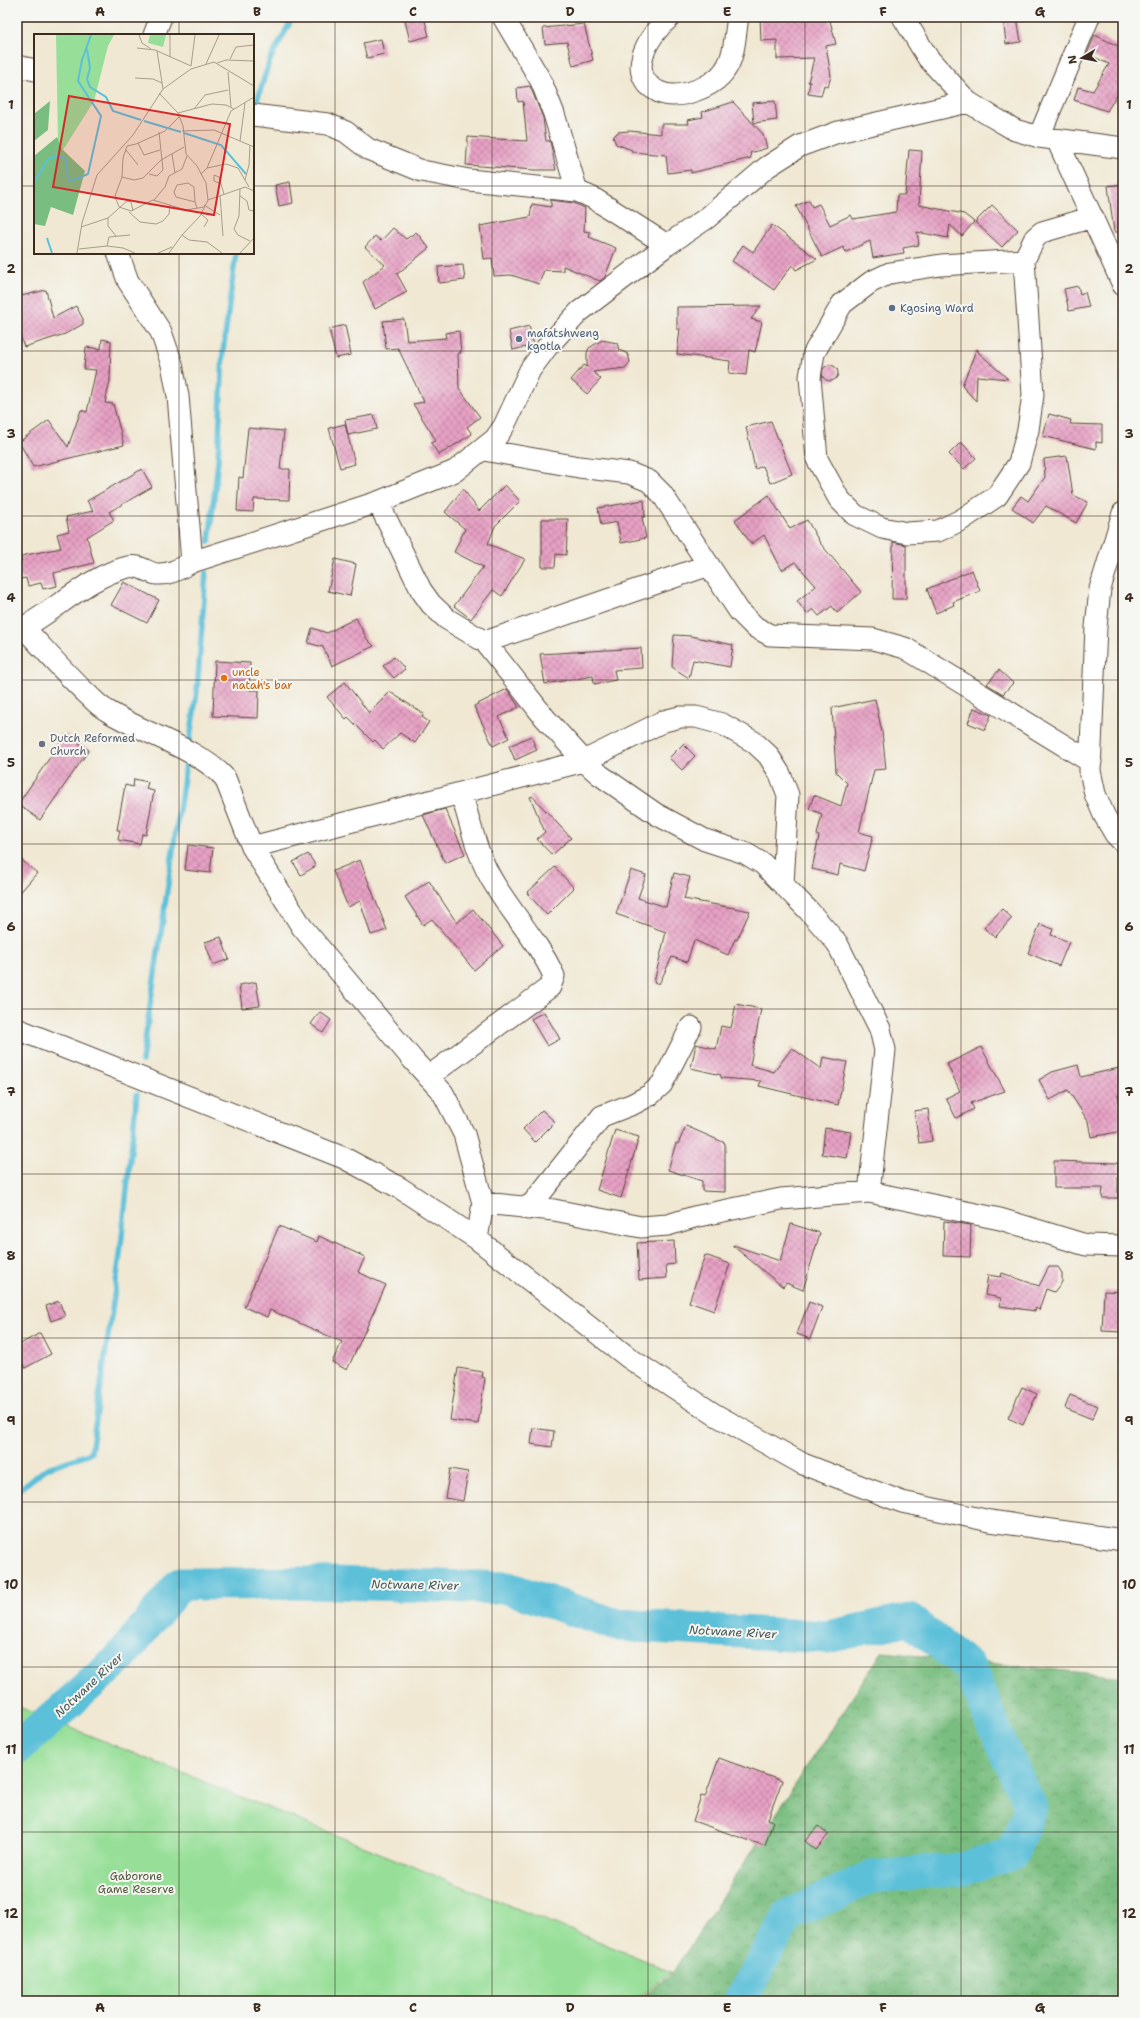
<svg xmlns="http://www.w3.org/2000/svg" width="1140" height="2018" viewBox="0 0 1140 2018" font-family="'Shantell Sans',sans-serif">
<defs>
<pattern id="forest-crowns" width="20" height="18" patternUnits="userSpaceOnUse"><rect width="20" height="18" fill="#79be80"/><path d="M2 6a3 3 0 1 1 6 0M12 15a3 3 0 1 1 6 0" fill="none" stroke="#649b68"/></pattern>
<pattern id="building-cross-hatch" width="8" height="8" patternUnits="userSpaceOnUse"><rect width="8" height="8" fill="#e7a1c5"/><path d="M0 0l8 8M0 8l8-8" fill="none" stroke="#bc839f"/></pattern>
</defs>
<rect width="100%" height="100%" fill="#f6f6f2"/>
<filter id="ink" filterUnits="userSpaceOnUse"><feTurbulence type="fractalNoise" baseFrequency=".025" numOctaves="2"/><feDisplacementMap in="SourceGraphic" scale="8" xChannelSelector="R" yChannelSelector="G"/><feConvolveMatrix kernelMatrix="1 2 1 2 8 2 1 2 1" color-interpolation-filters="sRGB"/></filter>
<filter id="wash" filterUnits="userSpaceOnUse"><feTurbulence type="fractalNoise" baseFrequency=".012" numOctaves="4" result="noise"/><feDisplacementMap in="SourceGraphic" scale="16" xChannelSelector="R" yChannelSelector="G"/><feGaussianBlur stdDeviation="0.9" result="paint"/><feColorMatrix in="noise" values="0 0 0 0 0 0 0 0 0 0 0 0 0 0 0 0 0 1.4 0 .05"/><feComposite in="paint" operator="in"/></filter>
<g filter="url(#wash)">
<rect width="100%" height="100%" fill="#f0e8d3"/>
<path fill="url(#forest-crowns)" stroke="#5a744f" d="M882,1652L1123,1677V2001H637L674,1971Z"/>
<path fill="#97df98" stroke="#69845b" d="M17,1706L671,1971L634,2001H17Z"/>
<g fill="none" stroke-linecap="round" stroke-linejoin="round">
<path stroke="#5bc0d9" stroke-width="5.5" d="M254,110L270,60L293,17
M209,542L218,461L223,351L236,253
M189,746L197,691L206,573
M142,1061L187,756
M17,1491L47,1468L91,1453L120,1255L137,1094"/>
<path stroke="#5bc0d9" stroke-width="33" d="M17,1749L119,1659L180,1584L332,1583L508,1588L617,1625L827,1637L909,1619L969,1667L997,1735L1031,1807L1012,1854L964,1869L871,1877L788,1916L740,2001"/>
</g>
<g id="blocks">
<path fill="url(#building-cross-hatch)" d="M404,17H424L429,36L410,41Z
M760,17H829L836,44L826,46L831,76L828,87L824,85L821,96L808,94L810,82H808L814,58L777,59V40L761,41Z
M1003,17H1017L1021,42L1006,44Z
M584,24L593,60L573,66L567,42L545,44L543,28Z
M1095,35L1120,47L1123,42V85L1107,111L1074,100L1078,87L1093,91L1109,64L1087,54Z
M381,39L384,54L367,58L363,43Z
M530,86L543,118L546,141H550L556,170H534L466,165L468,137L527,141L523,101L518,102L517,88Z
M775,101L777,120L754,123L752,103Z
M733,102L763,134L767,148L750,153L751,158L691,173V170L668,173L666,155L632,152V150L616,144L613,137L618,132L629,131L661,134V124H689L688,120L703,117L702,112Z
M909,150L922,151L919,205L964,214L974,222L962,236L950,225L948,238L917,232L919,245L903,248L904,253L873,258L870,241L846,252L843,247L822,257L796,206L809,200L812,207L819,204L830,225L851,215L853,219L896,212L897,195H905Z
M290,182L293,203L279,206L275,185Z
M1123,184V232H1114L1108,186Z
M551,200L574,203L585,208L584,231L590,232L589,237L616,248L605,277L600,281L563,266V271L544,270L539,284L511,275L494,276L492,258L484,259L480,226L530,217L532,204L551,207Z
M992,205L1018,230L1002,247L975,222Z
M772,225L817,259L796,270L792,265L774,290L732,261L743,245L753,252Z
M393,228L406,239L416,232L429,248L397,274L407,292L375,309L363,282L385,265L365,247L375,236L381,241Z
M463,265L465,280L439,283L438,267Z
M1078,286L1080,294L1085,292L1089,307L1069,311L1064,289Z
M46,290L53,318L76,306L83,319V324L65,334L24,347L19,332L21,331L17,315V297Z
M761,306L751,319L762,322L755,352L749,350L746,375L729,373L730,361L677,354L680,329H677V307Z
M404,319L407,341L446,338L445,333L459,331L461,353H458L459,388L480,417L467,427L472,434L439,455L431,443L436,440L413,404L424,402L398,348L386,349L383,321Z
M345,325L351,355L336,358L329,329Z
M529,326L534,345L513,350L509,331Z
M102,339L111,341L110,381L105,403L113,404L124,445L33,467L19,442L49,420L68,447L81,410L87,412L96,370L84,369L86,347L101,349Z
M602,340L617,343L619,350L628,354L630,362L625,368L593,372L601,379L587,394L571,380L584,365L587,367V353L589,348Z
M976,350H978V352L1008,379L977,376L976,401L962,386Z
M822 373a8 8 0 1 1 16 0a8 8 0 1 1-16 0Z
M1049,414L1071,420L1070,424L1102,425V443L1096,442V449L1043,436Z
M374,415L377,429L348,435L345,420Z
M771,421L792,474L770,483L763,466L755,469L746,427Z
M345,424L355,464L340,468L329,428Z
M248,428L284,431L280,469H290L289,500L254,499L253,512L237,511L239,477L243,478Z
M961,442L976,458L964,469L949,454Z
M1067,456L1073,495L1088,502L1076,523L1046,506L1033,523L1012,508L1021,496L1028,501L1045,477L1044,459Z
M142,469L152,487L109,512L114,520L87,537L94,563L54,573L57,586L43,589L41,583L28,586L26,578L20,579L17,562L22,561L21,556L61,548L57,534L69,531L66,517L93,511L87,501Z
M505,485L520,501L495,526L488,544L525,559L502,596L493,590L471,619L454,606L483,567L454,552L465,529L445,512L463,489L479,511Z
M769,495L790,529L807,520L820,543L861,592L837,613L832,606L819,616L813,609L807,614L797,601L816,586L795,562L782,570L764,535L751,544L735,520Z
M644,500L645,517H642L646,538L621,543L617,522L601,525L598,508Z
M542,519H568L566,555L556,554L555,567H542Z
M893,542L906,545V599H892Z
M335,559L356,564L350,596L328,591Z
M972,570L980,591L953,602L954,605L936,613L927,589Z
M124,582L159,600L147,623L111,605Z
M356,618L367,639L374,646L332,666L323,647L308,643L312,628L327,633Z
M674,635L691,636L733,645L730,667L693,660L689,678L672,667Z
M641,648L642,668L614,670L616,680L594,684L593,676L545,684L540,654Z
M394,657L405,669L394,678L383,666Z
M215,661L250,663L249,690H259L258,718L213,716Z
M999,670L1013,683L1003,694L987,684Z
M345,682L369,713L390,692L424,714L422,717L429,722L415,743L400,733L383,749L375,740L373,742L348,717L346,719L327,697Z
M507,689L519,707L499,717L509,738L493,746L474,706Z
M875,699L882,732L886,769L874,770L859,832L873,836L864,871L840,864L838,875L812,869L819,836L817,835L822,814L809,809L814,795L841,806L847,783L836,772L832,708Z
M974,708L991,715L985,730L968,723Z
M66,734L89,750L40,820L18,804Z
M531,736L537,750L515,760L509,746Z
M683,744L695,756L682,770L669,758Z
M134,779L148,782L146,789L154,791L146,835L142,834L140,844L118,840L120,830H117L125,785L133,787Z
M532,796L571,838L552,855L537,839L545,832L530,797Z
M445,809L465,854L445,863L423,815Z
M188,845L213,848L210,873L185,870Z
M308,854L316,866L301,875L293,862Z
M17,856L37,873L17,896Z
M360,860L387,930L371,935L360,901L348,907L333,871Z
M555,867L574,888L547,915L527,893Z
M631,870L646,875L638,898L666,907L674,873L690,877L684,899L750,911L737,940L735,939L728,955L694,940L687,962L672,957L659,984L654,982L666,932L616,914Z
M429,881L457,923L473,909L503,946L474,970L432,919L423,925L405,897Z
M1002,909L1012,918L995,937L984,928Z
M1040,924L1053,929L1051,935L1069,942L1059,966L1028,953Z
M221,937L229,959L213,965L205,942Z
M256,982L260,1006L242,1008L239,985Z
M736,1004L761,1009L750,1065L774,1072L792,1048L821,1069L823,1057L847,1062L838,1105L759,1086L761,1081L721,1078V1075L691,1068L696,1044L716,1049L721,1026L731,1028Z
M320,1012L331,1020L323,1033L311,1024Z
M544,1012L560,1039L547,1046L531,1019Z
M981,1047L1005,1091L971,1103L974,1109L956,1118L946,1098L960,1091L947,1064Z
M1078,1065L1081,1077L1123,1067V1094L1118,1095L1123,1119V1131L1091,1137L1088,1121L1068,1090L1050,1100L1039,1080L1052,1072Z
M928,1109L932,1141L919,1143L914,1111Z
M542,1110L555,1122L535,1142L523,1129Z
M686,1126L725,1143V1192L702,1191V1181L668,1170L676,1143L678,1144Z
M825,1128L851,1132L847,1158L822,1154Z
M615,1130L639,1137L621,1198L597,1190Z
M1054,1161L1118,1163V1198H1102L1103,1188H1054Z
M944,1221L971,1225L970,1257L943,1256Z
M791,1224L820,1233L803,1290L786,1283L783,1287L733,1246V1245L780,1261Z
M279,1226L317,1242L319,1236L365,1257L358,1272L386,1285L347,1370L332,1362L342,1342L270,1310L267,1317L244,1307Z
M674,1241L675,1264L666,1265L667,1278L639,1280L637,1243Z
M705,1255L730,1264L714,1311L689,1302Z
M1049,1267H1058L1062,1273V1282L1054,1292L1046,1289L1039,1310L1036,1308L1035,1311L1000,1306L1001,1298L985,1295L988,1275L1001,1277L1002,1273L1039,1286Z
M1104,1291L1123,1292V1332L1102,1331Z
M59,1301L65,1316L51,1321L46,1306Z
M809,1302L822,1307L810,1339L797,1334Z
M40,1333L51,1354L25,1368L17,1354V1346Z
M458,1368L483,1372L482,1377L485,1378L478,1424L450,1420Z
M1022,1387L1037,1394L1023,1425L1008,1418Z
M1070,1395L1098,1406L1092,1419L1065,1408Z
M533,1428L554,1431L552,1447L531,1444Z
M450,1469L468,1472L463,1501L445,1498Z
M719,1758L782,1781L768,1819L773,1821L765,1846L693,1821L701,1796L705,1797Z
M818,1826L828,1835L816,1850L805,1841Z"/>
</g>
</g>
<g filter="url(#ink)">
<use href="#blocks" fill-opacity="0" stroke="#564639" stroke-width="1"/>
<g fill="none" stroke-linecap="round" stroke-linejoin="round">
<defs>
<path id="minor" d="M503,17L541,81L554,114L577,191L593,198L667,245
M670,17C649,34 623,75 659,92C678,101 714,87 725,70C735,56 735,34 738,17
M903,17L928,58L968,102L991,116L1015,130L1039,137L1123,148
M154,35L161,17
M17,66L35,70
M253,115L328,124L346,132L368,149L422,171L469,180L577,191
M1039,137L1089,17
M1057,140L1123,285
M118,253L128,281L161,332L172,364L178,396L192,562
M1024,260L941,265L890,273L871,282L842,304L814,353L810,377L817,459L839,499L855,515L882,528L907,533L938,531L961,520L997,496L1019,463L1028,430L1033,395L1024,260L1035,238L1042,232L1093,217
M484,450L579,467L629,473L649,481L662,494L739,611L755,627L770,635L873,639L905,648L1091,762
M378,502L421,590L431,604L447,619L485,642L545,718L584,761L600,775L656,814L705,840L745,853L763,864L809,911L837,943L880,1029L885,1050L869,1192
M1123,513L1100,589L1096,627L1090,771L1095,794L1104,815L1115,834L1123,842
M24,628C44,649 64,672 85,692C92,698 98,706 106,710C140,732 199,749 225,778L252,847L302,927L413,1060L443,1093L464,1134L483,1203L477,1239
M17,631C55,612 86,577 128,567C140,564 147,573 157,574C170,575 181,568 192,562L378,502L455,471L495,439L504,426L530,370L547,347L579,312L667,245L707,218L767,167L800,146L838,132L968,102
M485,642L709,565
M252,847L584,761L664,721L680,717H696L722,724L754,742L768,755L780,774L788,795L783,884
M17,1029L344,1158L400,1188L477,1239L629,1358L714,1414L803,1464L902,1502L990,1521L1123,1540
M428,1077L550,987L554,976C539,943 514,916 495,885C477,857 471,825 461,793
M483,1203L554,1210L641,1227L668,1225L694,1217L781,1199L869,1192L1000,1219L1086,1245L1123,1246
M528,1209L602,1116L633,1104L650,1095L662,1084L691,1027"/>
</defs>
<use href="#minor" stroke="#564639" stroke-width="23"/>
<use href="#minor" stroke="#fff" stroke-width="21"/>
</g>
</g>
<path fill="none" stroke="#3b2a1e" stroke-width="1" stroke-opacity="0.55" d="M179,17V35M335,17V2001M492,17V2001M648,17V2001M805,17V2001M961,17V2001M17,186H35M253,186H1123M179,253V2001M17,351H1123M17,516H1123M17,680H1123M17,844H1123M17,1009H1123M17,1174H1123M17,1338H1123M17,1502H1123M17,1667H1123M17,1832H1123"/>
<g fill="#5c6f8a" stroke="#f6f6f2" stroke-width="1.5">
<circle cx="892" cy="308" r="4"/>
<circle cx="519" cy="339" r="4"/>
</g>
<circle fill="#e8710a" stroke="#f6f6f2" stroke-width="1.5" cx="224" cy="678" r="4"/>
<circle fill="#6b7280" stroke="#f6f6f2" stroke-width="1.5" cx="42" cy="744" r="4"/>
<g text-anchor="middle" dominant-baseline="central" stroke-width="4" stroke-linejoin="round" paint-order="stroke">
<g font-size="11" fill="#4e5e75" stroke="#f6f6f2" text-anchor="start">
<text x="900" y="308">Kgosing Ward</text>
<text x="527" y="333">mafatshweng<tspan x="527" dy="13">kgotla</tspan></text>
</g>
<g font-size="11" fill="#c56008" stroke="#f6f6f2" text-anchor="start">
<text x="232" y="672">uncle<tspan x="232" dy="13">natah's bar</tspan></text>
</g>
<g font-size="11" fill="#5b616d" stroke="#f6f6f2" text-anchor="start">
<text x="50" y="738">Dutch Reformed<tspan x="50" dy="13">Church</tspan></text>
</g>
<g font-size="11" fill="#52573c" stroke="#f6f6f2">
<text x="136" y="1876">Gaborone<tspan x="136" dy="13">Game Reserve</tspan></text>
</g>
<g font-size="12" font-style="italic" fill="#455756" stroke="#f6f6f2">
<text transform="translate(415 1585) rotate(1)">Notwane River</text>
<text transform="translate(733 1632) rotate(3)">Notwane River</text>
<text transform="translate(89 1685) rotate(-43)">Notwane River</text>
</g>
</g>
<g transform="translate(34 34)">
<rect width="220" height="220" fill="#f0e8d3"/>
<path d="M16,67L14,96L0,107V80ZM23,103L29,116L51,137L39,181L17,173L11,192L0,190V122Z" fill="#79be80"/>
<path d="M22,1H80L74,12L60,67L29,116L24,106ZM116,1H132L129,13L114,9Z" fill="#97df98"/>
<path fill="none" stroke="#5bc0d9" stroke-width="2" d="M53,15L56,34L53,45L56,53L72,63L79,77L107,86M110,87L147,98M150,99L187,111L212,140M0,149L14,125L25,121L32,126L34,145L37,147L54,140L67,82L44,47L48,26L57,1M13,204L18,219"/>
<path fill="none" stroke="#a89c8b" stroke-width="1" d="M105,1L108,9L117,15M136,1V23M103,14L121,16L157,32M123,17L129,55M196,25L202,13L220,11M183,29L192,26L220,27M172,30L185,1M157,32L161,1M194,38L197,73M101,44L119,45L128,49M125,59L144,79L149,92L152,120L163,132L172,149L174,166M160,75L171,61L194,56M144,79L178,70L192,71L200,75M148,97L180,96L220,113M206,107L211,69M104,109L110,121L126,116M93,112L89,124L88,143L81,162L85,173L97,177L119,166L152,176L170,173M93,112L102,110L131,97L145,83M92,116L104,131M138,120L141,139M173,134L197,77L220,63M115,140L123,142L129,136L125,98M167,140L173,134L192,130L204,134L215,153M88,143L100,146L109,144L127,126L150,113M211,146L215,131L216,111M187,150L180,147V141L185,143L187,150L190,160M206,155L205,182L200,195L204,201L216,207M186,161L189,202M206,162L213,167L215,176L220,177M120,166L131,153L135,142L148,135L153,122M161,168L160,153L154,149L143,151L140,158L142,163L161,168L163,174M170,171L186,181M95,178L106,188L122,190L129,187L135,180L136,171M167,180L174,186L170,193M74,184V192L82,202M47,193L74,184L93,167L97,168L99,177M148,201L155,206L173,208L188,219M73,212L75,203L96,201M45,215L73,212L89,214L101,219M43,219L48,189L63,141L99,101L129,55L157,35L180,28L220,52M124,219L138,213M135,219L148,201L166,182L174,166L211,153L220,157M206,219L220,204"/>
<path fill="#d62828" fill-opacity="0.15" stroke="#d62828" stroke-width="2" d="M35,62L196,90L180,181L19,153Z"/>
<rect width="220" height="220" fill="none" stroke="#3b2a1e" stroke-width="2"/>
</g>
<rect width="1140" height="2018" fill="none" stroke="#f6f6f2" stroke-width="44"/>
<g transform="translate(1082 58) rotate(260)" stroke="#f6f6f2" stroke-width="3" paint-order="stroke">
<path d="M0-3L7 15L0 10L-7 15Z" fill="#3b2a1e"/>
<text y="-6" font-size="11" font-weight="bold" text-anchor="middle" fill="#3b2a1e">N</text>
</g>
<rect x="22" y="22" width="1096" height="1974" fill="none" stroke="#3b2a1e" stroke-width="1.5"/>
<g font-size="13" text-anchor="middle" font-weight="bold" fill="#3b2a1e">
<text x="100" y="16">A</text>
<text x="257" y="16">B</text>
<text x="413" y="16">C</text>
<text x="570" y="16">D</text>
<text x="727" y="16">E</text>
<text x="883" y="16">F</text>
<text x="1040" y="16">G</text>
<text x="11" y="109">1</text>
<text x="1129" y="109">1</text>
<text x="11" y="273">2</text>
<text x="1129" y="273">2</text>
<text x="11" y="438">3</text>
<text x="1129" y="438">3</text>
<text x="11" y="602">4</text>
<text x="1129" y="602">4</text>
<text x="11" y="767">5</text>
<text x="1129" y="767">5</text>
<text x="11" y="931">6</text>
<text x="1129" y="931">6</text>
<text x="11" y="1096">7</text>
<text x="1129" y="1096">7</text>
<text x="11" y="1260">8</text>
<text x="1129" y="1260">8</text>
<text x="11" y="1425">9</text>
<text x="1129" y="1425">9</text>
<text x="11" y="1589">10</text>
<text x="1129" y="1589">10</text>
<text x="11" y="1754">11</text>
<text x="1129" y="1754">11</text>
<text x="11" y="1918">12</text>
<text x="1129" y="1918">12</text>
<text x="100" y="2012">A</text>
<text x="257" y="2012">B</text>
<text x="413" y="2012">C</text>
<text x="570" y="2012">D</text>
<text x="727" y="2012">E</text>
<text x="883" y="2012">F</text>
<text x="1040" y="2012">G</text>
</g>
</svg>
